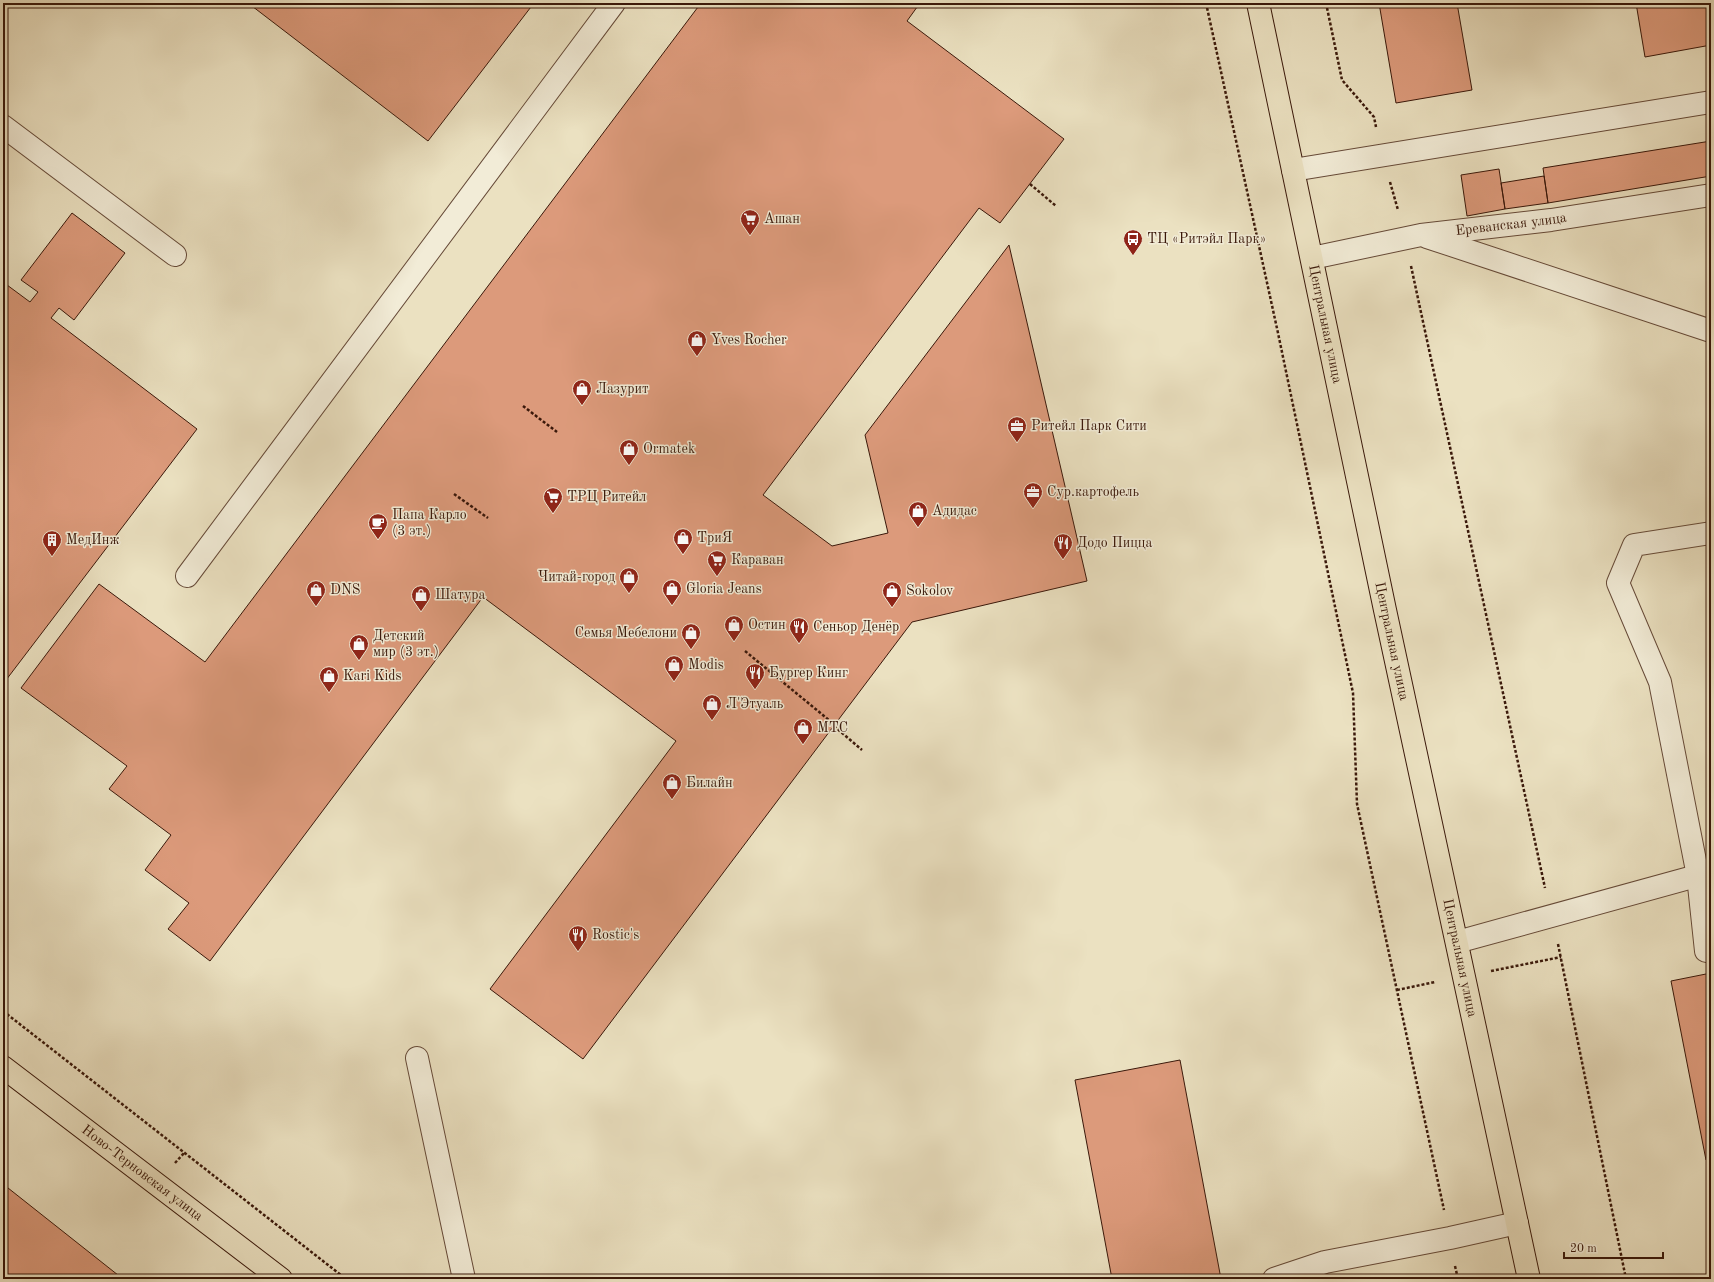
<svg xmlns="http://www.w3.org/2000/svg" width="1714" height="1282" viewBox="0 0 1714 1282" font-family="'Old Standard TT',serif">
<rect width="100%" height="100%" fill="#ebe1c1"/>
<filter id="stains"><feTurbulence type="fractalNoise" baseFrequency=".005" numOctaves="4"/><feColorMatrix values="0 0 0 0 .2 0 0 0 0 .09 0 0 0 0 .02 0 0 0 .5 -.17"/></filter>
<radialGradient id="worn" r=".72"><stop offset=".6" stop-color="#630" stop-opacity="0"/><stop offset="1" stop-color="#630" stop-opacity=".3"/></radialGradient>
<path fill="#dc9a7b" stroke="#3a180a" d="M248,3H534L428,141Z
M701,3H920L907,21L1064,139L1000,223L979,208L763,495L832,546L888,533L865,435L1009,245L1087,581L912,622L583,1059L490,989L676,741L483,597L210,961L168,929L189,903L145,870L171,835L109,789L127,766L21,688L99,584L205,662Z
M1379,3H1457L1472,90L1396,103Z
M1636,3H1711V45L1645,57Z
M1711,141V176L1548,203L1543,168Z
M1499,169L1505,209L1467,216L1461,175Z
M1544,176L1548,203L1505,209L1501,183Z
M72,213L125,253L74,320L59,308L51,318L197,429L3,684V282L30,302L38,292L21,280Z
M1711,973V1159L1706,1160L1671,981Z
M1180,1060L1221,1279H1112L1075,1080Z
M3,1184L123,1279H3Z"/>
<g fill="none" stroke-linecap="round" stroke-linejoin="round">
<defs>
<g id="minor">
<path d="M3,126L175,255"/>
<path d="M1293,170L1711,102"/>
<path d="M1427,237L1711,331"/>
<path id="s1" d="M1312,258L1421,235L1551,220L1711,195"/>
<path d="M1711,533L1634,545L1618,583L1660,682L1698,876L1706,951L1711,950"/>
<path d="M187,576L614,3"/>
<path d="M1457,942L1711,872"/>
<path d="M417,1058L464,1279"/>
<path d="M1274,1279L1325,1262L1450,1238L1517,1223"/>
</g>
<g id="major">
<path id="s2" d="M1258,3L1385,610L1529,1279"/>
<path id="s3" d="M3,1067L281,1279"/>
</g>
</defs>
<use href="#minor" stroke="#664a38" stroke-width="24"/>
<use href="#major" stroke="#3a180a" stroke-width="24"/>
<path stroke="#3a180a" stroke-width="2.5" stroke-dasharray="3 2" stroke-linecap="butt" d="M1206,3L1278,333L1353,693L1357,804L1444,1210
M1326,3L1342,80L1374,117L1376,127
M1390,182L1398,210
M1030,184L1056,206
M1411,266L1545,888
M523,406L557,432
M454,494L488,518
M745,651L835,725
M834,726L862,750
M1558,944L1626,1279
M1491,971L1561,957
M1397,990L1435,982
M3,1011L346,1279
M175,1163L184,1153
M1455,1266L1458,1279"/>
<use href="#minor" stroke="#f2ecd7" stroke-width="22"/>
<use href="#major" stroke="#ebe1c1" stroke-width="22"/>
</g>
<defs>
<symbol id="supermarket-pin" viewBox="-11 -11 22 30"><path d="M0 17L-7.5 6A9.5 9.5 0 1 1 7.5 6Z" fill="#8f2418" stroke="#f2ecd7"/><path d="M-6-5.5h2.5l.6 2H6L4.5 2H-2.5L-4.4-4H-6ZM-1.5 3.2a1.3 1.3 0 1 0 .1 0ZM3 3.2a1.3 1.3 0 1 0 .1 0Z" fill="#fff"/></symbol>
<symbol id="bus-pin" viewBox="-11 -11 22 30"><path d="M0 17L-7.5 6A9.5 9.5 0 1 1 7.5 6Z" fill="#8f2418" stroke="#f2ecd7"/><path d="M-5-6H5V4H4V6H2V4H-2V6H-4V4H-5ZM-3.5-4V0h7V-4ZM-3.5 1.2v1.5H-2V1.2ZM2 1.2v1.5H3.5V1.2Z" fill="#fff"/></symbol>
<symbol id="shop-pin" viewBox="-11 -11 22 30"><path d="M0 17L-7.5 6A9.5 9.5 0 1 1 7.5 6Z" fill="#8f2418" stroke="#f2ecd7"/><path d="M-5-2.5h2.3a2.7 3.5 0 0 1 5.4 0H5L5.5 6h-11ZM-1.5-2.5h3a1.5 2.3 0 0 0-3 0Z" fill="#fff"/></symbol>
<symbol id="office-pin" viewBox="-11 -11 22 30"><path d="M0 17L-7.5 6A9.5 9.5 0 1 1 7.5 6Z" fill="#8f2418" stroke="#f2ecd7"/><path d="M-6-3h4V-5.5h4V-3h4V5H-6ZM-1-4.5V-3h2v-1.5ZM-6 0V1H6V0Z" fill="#fff"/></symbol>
<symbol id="cafe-pin" viewBox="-11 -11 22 30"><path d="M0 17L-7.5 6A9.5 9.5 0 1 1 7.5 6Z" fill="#8f2418" stroke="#f2ecd7"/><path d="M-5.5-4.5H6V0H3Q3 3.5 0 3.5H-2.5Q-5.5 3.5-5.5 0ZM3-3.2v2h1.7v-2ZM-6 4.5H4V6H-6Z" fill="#fff"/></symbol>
<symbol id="building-pin" viewBox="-11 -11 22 30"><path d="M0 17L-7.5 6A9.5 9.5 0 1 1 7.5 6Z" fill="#8f2418" stroke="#f2ecd7"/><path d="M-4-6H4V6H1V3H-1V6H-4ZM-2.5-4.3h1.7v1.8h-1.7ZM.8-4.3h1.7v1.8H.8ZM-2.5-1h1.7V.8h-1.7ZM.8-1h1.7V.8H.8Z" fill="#fff"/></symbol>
<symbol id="restaurant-pin" viewBox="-11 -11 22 30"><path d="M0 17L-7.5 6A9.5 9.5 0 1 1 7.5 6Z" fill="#8f2418" stroke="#f2ecd7"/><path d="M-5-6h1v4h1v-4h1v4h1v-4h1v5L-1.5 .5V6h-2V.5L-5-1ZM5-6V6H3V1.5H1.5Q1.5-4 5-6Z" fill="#fff"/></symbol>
</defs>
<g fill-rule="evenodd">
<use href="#supermarket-pin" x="739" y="208" width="22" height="30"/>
<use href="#bus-pin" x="1122" y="228" width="22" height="30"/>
<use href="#shop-pin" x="686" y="329" width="22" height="30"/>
<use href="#shop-pin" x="571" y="378" width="22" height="30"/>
<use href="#office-pin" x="1006" y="415" width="22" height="30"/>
<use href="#shop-pin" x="618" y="438" width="22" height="30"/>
<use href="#office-pin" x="1022" y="481" width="22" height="30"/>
<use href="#supermarket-pin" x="542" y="486" width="22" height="30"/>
<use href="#shop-pin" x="907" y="500" width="22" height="30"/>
<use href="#cafe-pin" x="367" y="512" width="22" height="30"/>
<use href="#shop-pin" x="672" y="527" width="22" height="30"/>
<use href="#building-pin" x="41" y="529" width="22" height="30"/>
<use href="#restaurant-pin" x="1052" y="532" width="22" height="30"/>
<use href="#supermarket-pin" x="706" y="549" width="22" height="30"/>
<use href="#shop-pin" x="618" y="566" width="22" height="30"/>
<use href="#shop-pin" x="661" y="578" width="22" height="30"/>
<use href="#shop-pin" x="305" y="579" width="22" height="30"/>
<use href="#shop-pin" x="881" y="580" width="22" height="30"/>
<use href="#shop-pin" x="410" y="584" width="22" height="30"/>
<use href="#shop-pin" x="723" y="614" width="22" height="30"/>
<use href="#restaurant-pin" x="788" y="616" width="22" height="30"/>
<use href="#shop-pin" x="680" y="622" width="22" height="30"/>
<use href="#shop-pin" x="348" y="633" width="22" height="30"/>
<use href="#shop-pin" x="663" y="654" width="22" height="30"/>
<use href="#restaurant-pin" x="744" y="662" width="22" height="30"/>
<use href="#shop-pin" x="318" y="665" width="22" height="30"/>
<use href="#shop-pin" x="701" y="693" width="22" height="30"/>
<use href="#shop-pin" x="792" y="717" width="22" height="30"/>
<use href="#shop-pin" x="661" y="772" width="22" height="30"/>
<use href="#restaurant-pin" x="567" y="924" width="22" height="30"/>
</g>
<g text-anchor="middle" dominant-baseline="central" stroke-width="3" stroke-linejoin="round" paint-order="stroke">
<g font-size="14" fill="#3a180a" stroke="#f2ecd7" text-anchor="start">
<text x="764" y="219">Ашан</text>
<text x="1147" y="239">ТЦ «Ритэйл Парк»</text>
<text x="711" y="340">Yves Rocher</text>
<text x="596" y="389">Лазурит</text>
<text x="1031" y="426">Ритейл Парк Сити</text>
<text x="643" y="449">Ormatek</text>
<text x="1047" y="492">Сур.картофель</text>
<text x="567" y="497">ТРЦ Ритейл</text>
<text x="932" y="511">Адидас</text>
<text x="392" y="515">Папа Карло<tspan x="392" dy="16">(3 эт.)</tspan></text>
<text x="697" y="538">ТриЯ</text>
<text x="66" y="540">МедИнж</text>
<text x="1077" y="543">Додо Пицца</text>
<text x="731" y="560">Караван</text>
<text x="615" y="577" text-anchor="end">Читай-город</text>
<text x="686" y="589">Gloria Jeans</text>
<text x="330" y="590">DNS</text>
<text x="906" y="591">Sokolov</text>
<text x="435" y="595">Шатура</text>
<text x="748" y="625">Остин</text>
<text x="813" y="627">Сеньор Денёр</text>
<text x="677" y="633" text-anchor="end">Семья Мебелони</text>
<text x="373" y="636">Детский<tspan x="373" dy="16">мир (3 эт.)</tspan></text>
<text x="688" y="665">Modis</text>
<text x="769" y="673">Бургер Кинг</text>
<text x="343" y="676">Kari Kids</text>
<text x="726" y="704">Л'Этуаль</text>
<text x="817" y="728">МТС</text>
<text x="686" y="783">Билайн</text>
<text x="592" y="935">Rostic's</text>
</g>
<g font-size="14" fill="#3a180a" stroke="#f2ecd7">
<text stroke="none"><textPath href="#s1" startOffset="202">Ереванская улица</textPath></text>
<text stroke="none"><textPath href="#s2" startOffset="328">Центральная улица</textPath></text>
<text stroke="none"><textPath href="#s2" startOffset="652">Центральная улица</textPath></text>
<text stroke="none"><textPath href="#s2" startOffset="976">Центральная улица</textPath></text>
<text stroke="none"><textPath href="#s3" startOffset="175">Ново-Терновская улица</textPath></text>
</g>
</g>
<rect width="1714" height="1282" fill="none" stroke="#ebe1c1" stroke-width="16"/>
<rect x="4" y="4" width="1706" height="1274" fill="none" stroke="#3a180a" stroke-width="2"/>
<rect x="8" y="8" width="1698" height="1266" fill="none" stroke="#3a180a"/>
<path d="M1564 1252v6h99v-6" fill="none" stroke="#3a180a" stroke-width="2"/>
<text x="1570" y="1252" font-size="12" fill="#3a180a" stroke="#f2ecd7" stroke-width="3" paint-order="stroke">20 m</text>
<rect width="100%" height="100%" filter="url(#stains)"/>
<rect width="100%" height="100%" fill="url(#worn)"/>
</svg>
